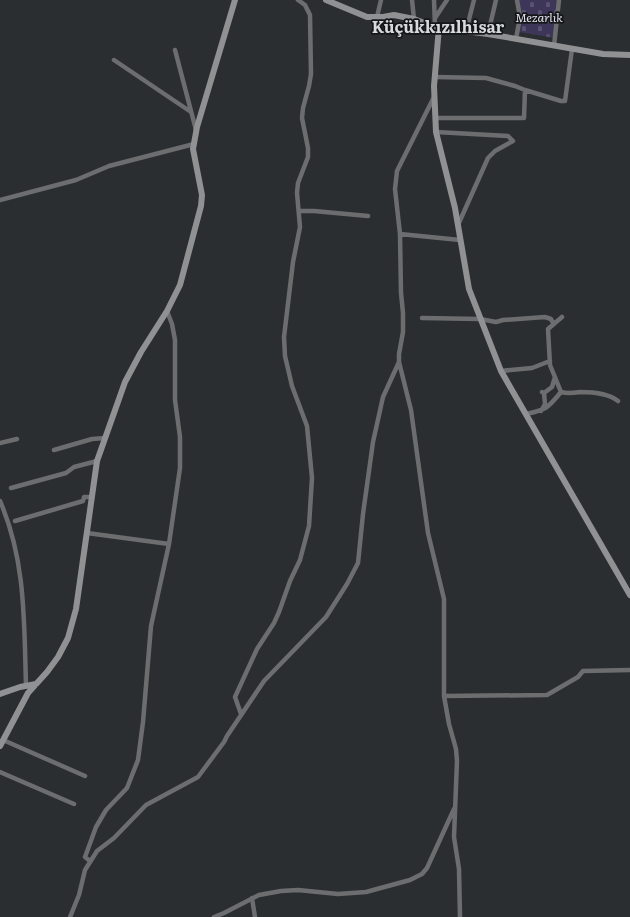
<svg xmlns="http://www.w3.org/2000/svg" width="630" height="917" viewBox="0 0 630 917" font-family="Literata,serif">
<defs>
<pattern id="cemetery-stones" width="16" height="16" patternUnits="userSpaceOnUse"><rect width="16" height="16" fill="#3d3659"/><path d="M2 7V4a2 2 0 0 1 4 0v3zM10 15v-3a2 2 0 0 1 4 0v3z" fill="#595371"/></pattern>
</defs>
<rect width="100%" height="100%" fill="#2b2e30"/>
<path fill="url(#cemetery-stones)" d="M519,0H558L555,38L519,32Z"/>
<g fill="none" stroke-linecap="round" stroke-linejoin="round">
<path stroke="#6c6d6f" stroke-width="4.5" d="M412,0L414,19
M434,0L435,27
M377,17L381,0
M435,18L447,0
M466,31L474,0
M488,34L496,0
M516,39L520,17L517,0
M554,46L559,0
M175,50L196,130
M114,60L191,112
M435,77L486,78L515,86L525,90L561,101H565L572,49
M434,97L397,171L395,189L400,234L401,293L403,313V332L399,354V362L411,410L428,533L444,599V696L449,724L456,749L457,761L454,837L459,869L460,917
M435,118H524L525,90
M436,132L508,136L513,141L495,151L488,158L458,225
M0,200L76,180L109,166L194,144
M299,211H314L368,216
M400,234L460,240
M422,318L480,319L496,322L503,320L545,317L551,319L553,323
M501,371L532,368L550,361
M561,392L550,365L548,329L562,317
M544,393L552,387L555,377
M541,411L545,404L544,393L542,392
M526,414C546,410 548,408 561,392C568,394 573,393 580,392C593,392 608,393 618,401
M0,443L17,439
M54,450L92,439L105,438
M11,488L66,473L74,467L97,461
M0,501C26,561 24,622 26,686
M15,521L83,501L84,497H92
M87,533L169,544
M444,696L547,695L578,677L583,671L630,670
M241,714L235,697L257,649L274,623L279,612L290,581L300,560L309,526L312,478L307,426L292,386L285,356L284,337L293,262L300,227L297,193L298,183L308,157V148L302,118L303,108L309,86L311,74L310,15L305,5L298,0
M3,740L85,776
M0,772L74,804
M90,861L85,857L96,827L106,810L127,788L138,760L143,722L151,626L169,544L180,468V437L175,400V340L172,324L167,311
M252,898L255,917
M70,917L79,895L85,870L97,851L114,838L146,805L198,777L224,742L227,736L264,681L326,617L347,584L358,563L363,514L373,442L383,397L399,362
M214,917L224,913L259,895L281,891L298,890L338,894L366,892L410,880L422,874L427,868L454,809"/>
<path stroke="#909193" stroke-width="6" d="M326,0L367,17H383L394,15L414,19L435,27L488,34L603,54L630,55
M439,27L434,86L436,132L455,208L469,289L501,371L630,595
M0,694L20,687L36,684
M0,746L28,693L47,672L58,657L68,638L76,609L97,461L125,382L141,352L167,311L180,285L201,206L202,195L193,149L197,127L235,0"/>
</g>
<g text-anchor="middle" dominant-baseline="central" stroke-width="3.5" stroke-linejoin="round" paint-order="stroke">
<g font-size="12" font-style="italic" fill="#e2e0f2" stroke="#141617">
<text x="539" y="17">Mezarlık</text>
</g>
<g font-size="16" font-weight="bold" fill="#d6dadd" stroke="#141617">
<text x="438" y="26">Küçükkızılhisar</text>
</g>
</g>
</svg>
